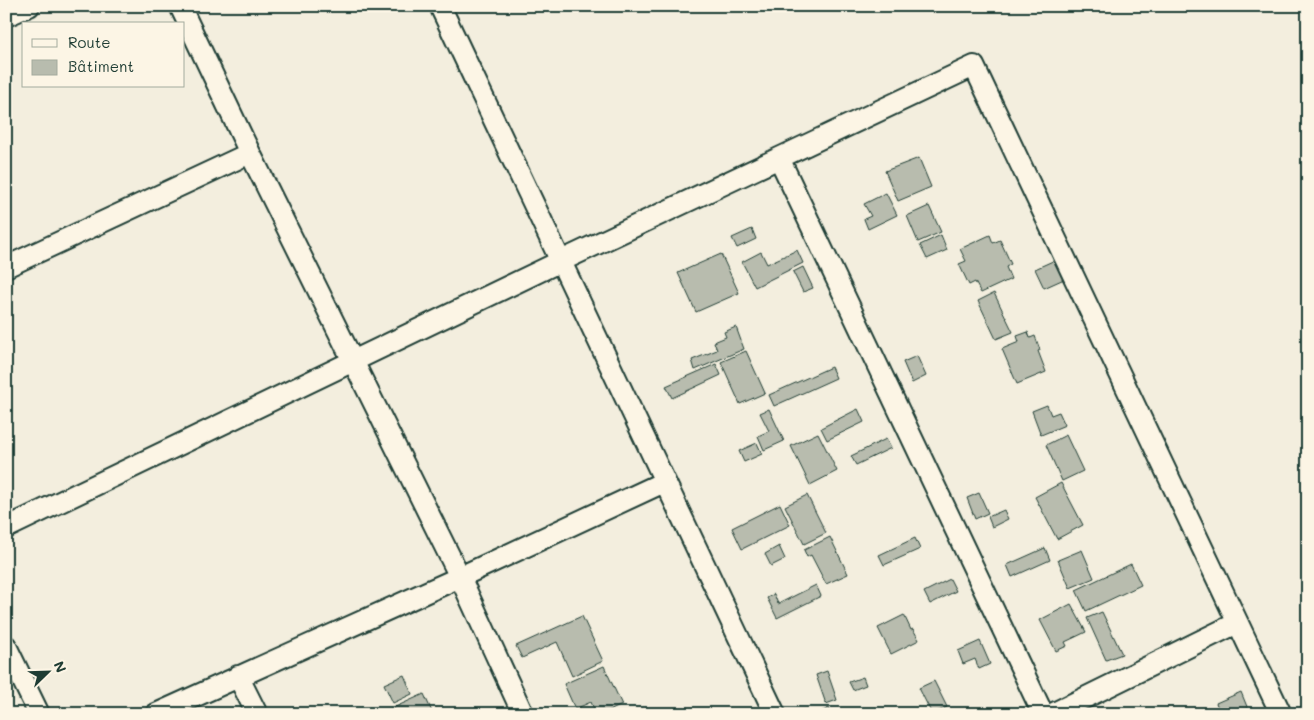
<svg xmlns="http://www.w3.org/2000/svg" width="1314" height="720" viewBox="0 0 1314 720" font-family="Mali,sans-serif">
<rect width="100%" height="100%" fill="#f3eede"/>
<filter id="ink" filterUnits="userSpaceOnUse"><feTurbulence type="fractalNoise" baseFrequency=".02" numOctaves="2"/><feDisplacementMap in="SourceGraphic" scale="10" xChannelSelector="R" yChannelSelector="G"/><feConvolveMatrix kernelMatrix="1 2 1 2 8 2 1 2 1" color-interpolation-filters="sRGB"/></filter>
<g filter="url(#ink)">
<path fill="#b8bcae" stroke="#1f3d34" d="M919,158L931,187L898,201L885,171Z
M886,193L897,215L868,229L864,219L871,216L864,204Z
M929,206L941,232L918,242L907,216Z
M752,229L756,239L737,248L732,238Z
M941,235L947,250L927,259L920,245Z
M990,235L993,243L1000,240L1011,264L1006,267L1011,279L981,293L975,282L969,285L959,264L966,261L960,249Z
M797,250L803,263L755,287L742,262L761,252L767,264Z
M721,254L739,293L696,312L678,273Z
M1055,260L1064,279L1044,288L1035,269Z
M803,267L813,288L803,292L793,272Z
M994,293L1013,332L996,339L978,301Z
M736,327L744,349L695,370L692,360L717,350L714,342L726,337L724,332Z
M1028,332L1030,338L1035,336L1040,350L1038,351L1046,372L1017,384L1002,349L1019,342L1017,336Z
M746,351L765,393L740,404L721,362Z
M917,356L926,376L912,383L903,362Z
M716,364L721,375L672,398L666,386Z
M831,367L836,378L774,406L769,395Z
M1047,405L1051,415L1059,412L1065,425L1041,435L1032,411Z
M769,409L784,441L764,450L758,436L769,431L760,413Z
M858,409L864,422L827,440L821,428Z
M818,433L837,471L810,485L791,446Z
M1066,435L1083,471L1062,481L1046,445Z
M886,439L891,448L856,465L851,456Z
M757,443L762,454L744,462L739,451Z
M1061,483L1083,525L1057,539L1035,497Z
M979,493L988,513L975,519L967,498Z
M807,495L826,533L804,544L785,506Z
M780,504L790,525L742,549L732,528Z
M1004,510L1008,519L992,527L988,517Z
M830,537L848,574L826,584L811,555L807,557L804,550Z
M915,538L920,549L884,565L879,555Z
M779,546L785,559L771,566L765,554Z
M1045,548L1050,560L1012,577L1007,565Z
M1082,550L1094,578L1070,588L1058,560Z
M1131,564L1141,585L1086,611L1076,590Z
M950,579L956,591L930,604L924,592Z
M816,585L821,596L777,618L767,598L774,594L778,604Z
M1071,604L1086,632L1065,642L1067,646L1056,651L1040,620Z
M1102,612L1122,654L1106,660L1087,618Z
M904,615L911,630L913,629L919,640L891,654L878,628Z
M582,616L603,661L572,676L557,642L522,658L516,646Z
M980,641L990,664L979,669L975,659L963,664L958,651Z
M604,666L622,705L603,714H596L591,702L575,709L564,684Z
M827,671L837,700L826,704L816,675Z
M404,675L412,694L393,703L384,684Z
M863,677L866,685L853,690L849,682Z
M934,681L947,707L932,714L919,688Z
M1241,692L1250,714H1221L1216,703Z
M424,694L433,714H396L393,708Z
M829,708L832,714H816Z
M391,709L393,714H381Z"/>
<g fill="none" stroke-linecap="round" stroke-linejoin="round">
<defs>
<path id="minor" d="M180,6L250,153L460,577L523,714
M440,6L775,714
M6,16L29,6
M779,158L1043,714
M6,267L250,153
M6,528L561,261L974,66L1281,714
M6,646L39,714
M238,676L257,714
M156,714L460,577L664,482
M1052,714L1237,623"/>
</defs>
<use href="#minor" stroke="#1f3d34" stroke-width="24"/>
<use href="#minor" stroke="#fcf5e5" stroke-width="20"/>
</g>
</g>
<rect width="1314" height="720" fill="none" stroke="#fcf5e5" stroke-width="25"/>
<rect x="12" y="12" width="1289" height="695" fill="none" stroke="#1f3d34" stroke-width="2" filter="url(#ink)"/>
<rect x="22" y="22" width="162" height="65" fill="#fcf5e5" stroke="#a4ab9e"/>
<rect x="32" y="39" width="25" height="8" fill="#fcf5e5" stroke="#a4ab9e"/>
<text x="68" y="48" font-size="15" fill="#1f3d34">Route</text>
<rect x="32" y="60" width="25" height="15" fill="#b8bcae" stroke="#a4ab9e"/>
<text x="68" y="72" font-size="15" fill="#1f3d34">Bâtiment</text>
<g transform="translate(48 672) rotate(67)" stroke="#fcf5e5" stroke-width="4" paint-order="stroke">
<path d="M0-4L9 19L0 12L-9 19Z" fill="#1f3d34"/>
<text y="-8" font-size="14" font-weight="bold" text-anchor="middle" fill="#1f3d34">N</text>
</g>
</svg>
